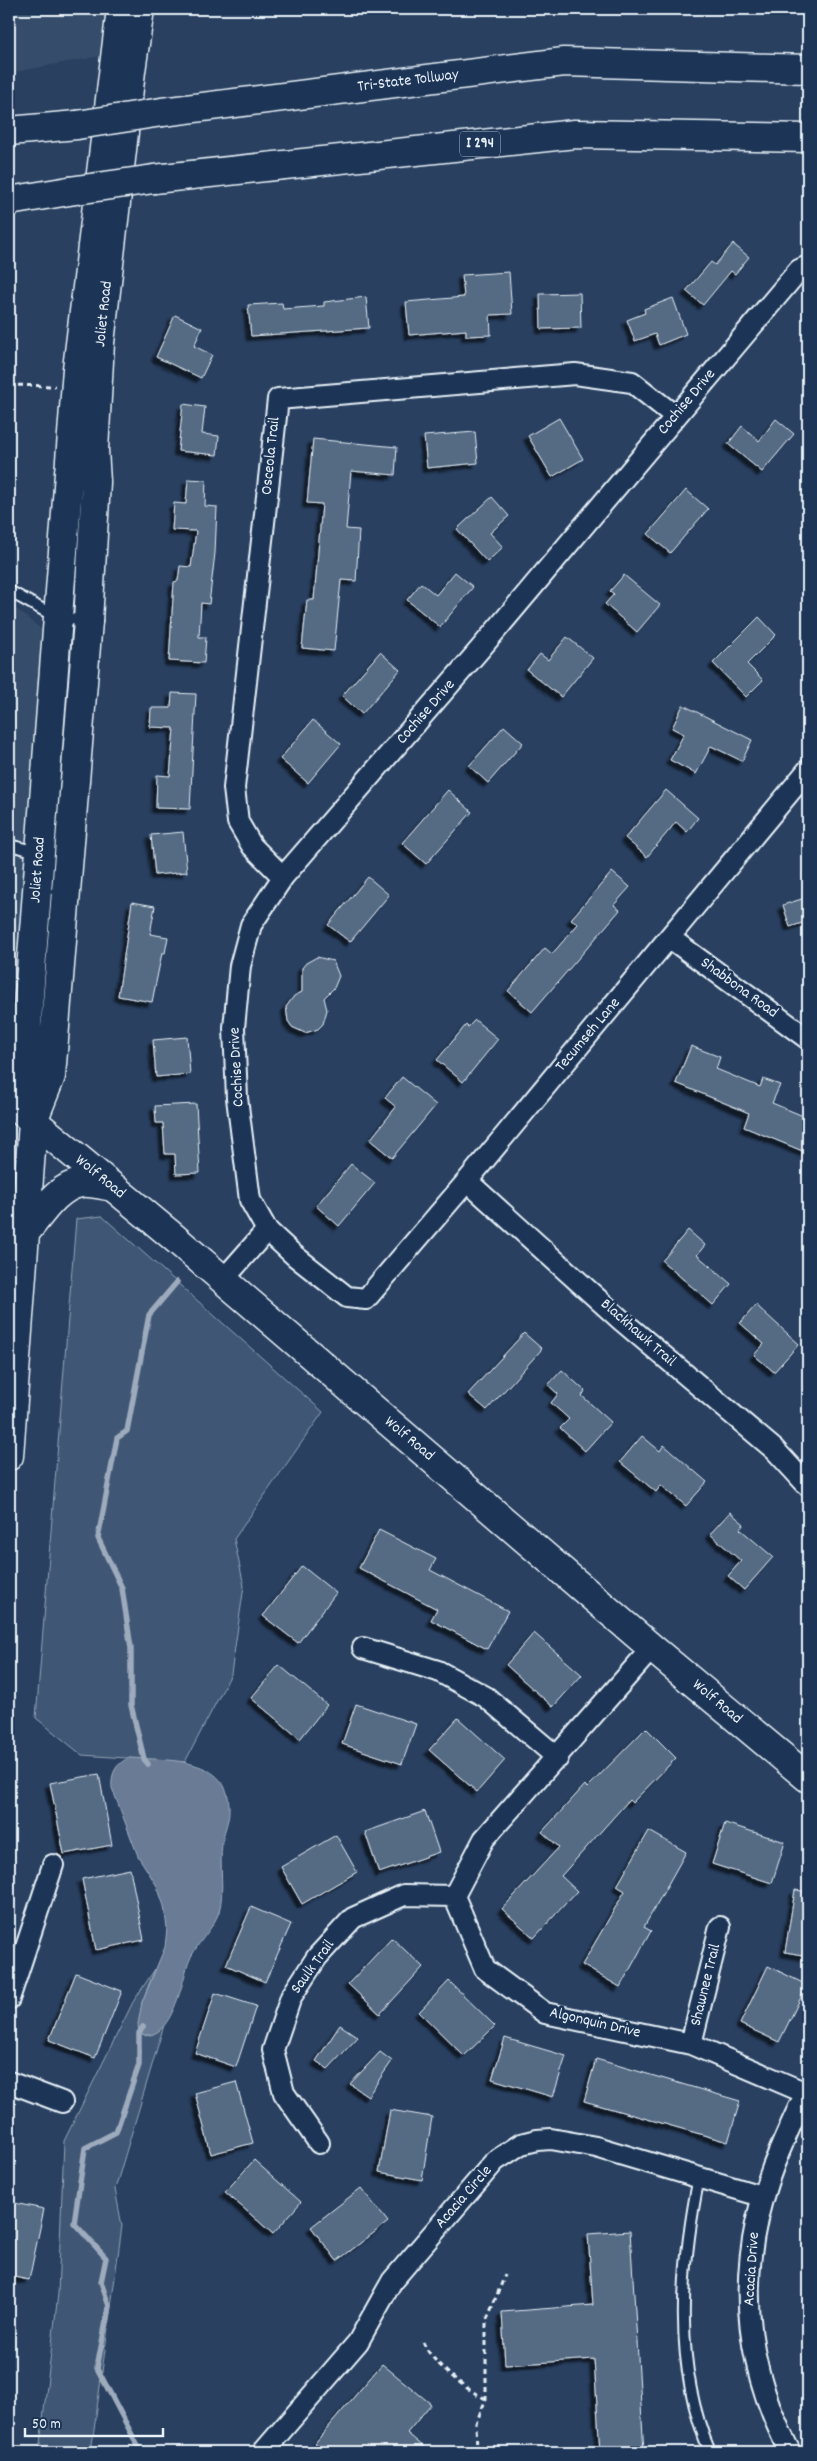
<svg xmlns="http://www.w3.org/2000/svg" width="817" height="2461" viewBox="0 0 817 2461" font-family="Dekko,sans-serif">
<defs>
<filter id="shadow"><feDropShadow dx="-4.5" dy="4.5" stdDeviation="1" flood-color="#0009"/></filter>
</defs>
<rect width="100%" height="100%" fill="#294061"/>
<filter id="ink" filterUnits="userSpaceOnUse"><feTurbulence type="fractalNoise" baseFrequency=".02" numOctaves="2"/><feDisplacementMap in="SourceGraphic" scale="10" xChannelSelector="R" yChannelSelector="G"/><feConvolveMatrix kernelMatrix="1 2 1 2 8 2 1 2 1" color-interpolation-filters="sRGB"/></filter>
<g filter="url(#ink)">
<path fill="#364d6b" d="M9,9H107L100,56L9,73Z
M9,603L47,634L19,992L9,1025Z"/>
<path fill="#415774" stroke="#94a4b6" d="M102,1216L323,1412L234,1539L244,1586L231,1674L185,1762L82,1755L36,1718L76,1219Z
M155,1969L142,2002L145,2036L153,2034L164,2025L115,2189L122,2226L91,2452H39L58,2294L64,2141L133,2002Z"/>
<path fill="#6b7c95" stroke="#9dabbd" d="M129,1758C166,1760 232,1756 229,1811C229,1822 223,1833 222,1844C219,1866 225,1891 219,1912C213,1930 195,1944 188,1964C182,1983 170,2047 139,2033L138,2024L142,2002L165,1947L167,1928L164,1906L157,1886L138,1856L112,1788C111,1774 115,1764 129,1758Z"/>
<g fill="none" stroke-linecap="round" stroke-linejoin="round">
<path stroke="#9dabbd" stroke-width="5.5" d="M148,1764L144,1759L131,1705V1648L122,1588L98,1538L117,1438L127,1431L149,1315L177,1282
M141,2452L97,2368L109,2306L101,2282L106,2258L74,2223L85,2148L116,2132L139,2065V2033L143,2027"/>
</g>
<path fill="#556a83" stroke="#e8f1f8" filter="url(#shadow)" d="M733,244L749,257L735,274L731,271L703,305L686,291L711,262L715,265Z
M509,272L512,314L490,315L491,335L466,336V330L409,335L406,302L464,297L462,275Z
M580,293L581,328L541,329L540,294Z
M366,297L369,328L251,336L248,305L282,303L283,309L324,306V302Z
M673,298L686,334L659,345L655,334L635,341L627,320L645,313L644,309Z
M175,315L202,328L194,346L212,355L201,378L156,357Z
M183,404L205,407L202,434L219,436L217,455L178,451Z
M559,418L583,459L552,477L528,436Z
M776,419L794,434L762,472L728,444L742,426L759,441Z
M475,432L478,463L427,468L424,436Z
M313,439L397,447L395,475L351,471L346,529L359,530L356,581L341,580L334,651L302,648L307,600H314L322,504L307,503Z
M188,479L206,480L205,506L217,507L215,553L209,604L201,603L199,637H206L204,663L169,661L174,582L178,581L180,566L191,567L196,531L172,530L174,503L186,504Z
M686,490L708,509L670,553L648,534Z
M492,497L509,516L490,533L503,547L487,562L457,529Z
M455,572L473,587L440,627L407,600L421,583L436,595Z
M624,575L660,605L637,632L605,604L614,594L610,591Z
M759,617L776,635L747,664L763,680L746,697L713,663Z
M567,637L593,658L561,697L527,670L540,654L548,660Z
M380,652L400,670L362,714L342,696Z
M172,693L196,694L190,809L156,808L157,775L170,776L174,728L150,727L151,708H171Z
M683,705L752,740L742,761L711,746L696,774L670,760L684,734L672,728Z
M313,720L341,744L308,783L280,759Z
M504,726L523,743L488,783L469,766Z
M448,790L472,812L426,864L402,843Z
M666,790L698,818L687,832L676,822L647,857L625,838Z
M183,832L187,872L155,875L151,835Z
M612,872L630,887L614,905L620,910L532,1012L508,991L545,948L552,954L578,924L571,919Z
M368,877L389,895L350,942L328,925Z
M808,897V921L790,927L783,905Z
M132,902L155,906L150,934L168,937L165,953H162L152,1002L118,996Z
M317,957L333,961L339,976L334,988L324,998L327,1010L323,1024L318,1029L305,1033L292,1027L288,1021L286,1007L294,996L302,992V968L306,963Z
M475,1020L498,1039L463,1082L437,1060L466,1025L468,1027Z
M187,1037L190,1074L156,1077L153,1040Z
M691,1046L720,1057L716,1069L760,1087L763,1079L780,1085L772,1103L808,1118V1143L805,1152L744,1127L749,1113L676,1083Z
M402,1077L436,1105L392,1158L370,1140L396,1107L385,1098Z
M196,1104L200,1173L176,1174L175,1154H165L163,1123H156L155,1106Z
M351,1164L375,1183L339,1226L316,1206Z
M688,1230L705,1245L697,1255L731,1284L713,1305L662,1261Z
M756,1305L799,1344L774,1372L754,1355L764,1344L740,1323Z
M524,1333L542,1349L487,1410L468,1394Z
M562,1370L585,1391L582,1396L611,1422L585,1451L560,1428L569,1419L551,1403L558,1394L548,1385Z
M642,1436L660,1451L664,1445L707,1482L686,1506L661,1485L656,1492L620,1462Z
M730,1512L744,1524L740,1529L773,1557L744,1590L728,1576L741,1561L710,1534Z
M379,1530L436,1559L430,1570L508,1611L487,1649L431,1620L437,1609L359,1568Z
M302,1566L336,1593L298,1643L263,1616Z
M534,1633L582,1675L553,1707L506,1665Z
M279,1665L327,1705L300,1739L251,1698Z
M356,1704L416,1724L402,1764L342,1744Z
M458,1718L505,1760L477,1792L429,1750Z
M646,1728L676,1758L632,1803L629,1800L561,1876L577,1891L534,1938L502,1909L559,1847L542,1832L585,1785L587,1788Z
M99,1774L112,1845L64,1854L50,1783Z
M425,1811L439,1852L379,1873L365,1832Z
M725,1823L785,1842L772,1883L712,1864Z
M649,1831L686,1852L644,1927L651,1931L620,1987L582,1965L625,1891L617,1886Z
M336,1835L357,1872L302,1904L281,1867Z
M130,1869L144,1940L96,1950L82,1879Z
M795,1890L808,1892V1956L785,1952Z
M251,1907L291,1924L265,1982L226,1965Z
M392,1938L423,1967L380,2014L348,1984Z
M768,1966L807,1985L779,2042L740,2024Z
M76,1973L122,1991L95,2058L49,2040Z
M449,1981L495,2026L464,2056L419,2012Z
M215,1993L256,2006L236,2067L195,2053Z
M340,2025L358,2037L328,2069L316,2061Z
M505,2038L566,2056L553,2097L492,2079Z
M380,2052L392,2061L368,2096L350,2084Z
M596,2059L740,2101L728,2142L584,2101Z
M236,2082L253,2143L211,2154L195,2093Z
M390,2110L432,2117L422,2180L379,2172Z
M254,2160L301,2202L273,2234L225,2192Z
M361,2188L388,2222L337,2261L311,2227Z
M9,2202L44,2209L29,2280L9,2276Z
M630,2231L644,2452H600L594,2359L505,2365L502,2312L593,2305L588,2234Z
M382,2364L431,2404L407,2433L430,2452H326L315,2443Z"/>
<g fill="none" stroke-linecap="round" stroke-linejoin="round">
<defs>
<path id="lane" d="M9,591L56,617L86,621
M9,845L38,852
M699,2177C681,2267 673,2366 710,2452"/>
<path id="street" d="M808,266L799,270L481,648L283,877L251,925L240,966L234,1028L237,1098L250,1200L267,1230L295,1256L347,1297L366,1299L467,1181L808,770
M283,877L252,846L238,822L234,788L278,399L575,374L632,382L675,416
M670,938L808,1039
M467,1181L621,1320L775,1450L808,1486
M223,1280L267,1230
M363,1648L438,1671L486,1697L558,1758
M652,1648L484,1839L454,1896L485,1969L545,2013L691,2044L806,2093
M9,1999L53,1865
M691,2044L720,1927
M9,2082L62,2102
M319,2143L284,2093L273,2050L291,1997L317,1957L353,1918L404,1895L454,1896
M263,2452L358,2342L392,2281L495,2161L521,2144L537,2140L551,2139L596,2147L761,2196
M790,2452C737,2351 736,2248 782,2145C790,2127 798,2107 808,2090"/>
<path id="secondary" d="M9,1101L171,1235L652,1648L808,1778"/>
<path id="primary" d="M33,1121L51,1076L88,621
M25,1233C39,1217 57,1186 81,1183C91,1182 102,1185 113,1187
M9,1456L33,1122L26,1075L27,1022L77,369L121,9"/>
<path id="highway" d="M162,112L564,62L808,69
M9,131L77,125
M154,179L575,134L808,138
M9,201L69,191
M88,621L96,482L94,450L100,343L131,71L140,9"/>
</defs>
<use href="#lane" stroke="#e8f1f8" stroke-width="14"/>
<use href="#street" stroke="#e8f1f8" stroke-width="24"/>
<use href="#secondary" stroke="#e8f1f8" stroke-width="31"/>
<use href="#primary" stroke="#e8f1f8" stroke-width="31"/>
<use href="#highway" stroke="#e8f1f8" stroke-width="31"/>
<path stroke="#e8f1f8" stroke-width="3" stroke-dasharray="5 4" stroke-linecap="butt" d="M9,385L55,386
M423,2342C431,2362 466,2390 486,2399
M477,2452L476,2423L486,2399V2322L505,2275"/>
<use href="#lane" stroke="#1d3557" stroke-width="10"/>
<use href="#street" stroke="#1d3557" stroke-width="20"/>
<use href="#secondary" stroke="#1d3557" stroke-width="28"/>
<use href="#primary" stroke="#1d3557" stroke-width="28"/>
<use href="#highway" stroke="#1d3557" stroke-width="28"/>
<defs>
<path id="highway-bridge" d="M77,125L162,112
M69,191L154,179"/>
</defs>
<use href="#highway-bridge" stroke="#e8f1f8" stroke-width="31" stroke-linecap="butt"/>
<use href="#highway-bridge" stroke="#1d3557" stroke-width="28"/>
</g>
</g>
<g text-anchor="middle" dominant-baseline="central" stroke-width="5" stroke-linejoin="round" paint-order="stroke">
<rect fill="#1d3557" stroke="#abb9c8" stroke-width="1" x="460" y="131.5" width="40" height="25" rx="4"/>
<g font-size="15" font-weight="bold" fill="#e8f1f8">
<text x="480" y="144">I 294</text>
</g>
<g font-size="16" fill="#e8f1f8" stroke="#1d3557">
<text transform="translate(408 81) rotate(-7)">Tri-State Tollway</text>
<text transform="translate(104 314) rotate(-84)">Joliet Road</text>
<text transform="translate(687 402) rotate(-50)">Cochise Drive</text>
<text transform="translate(271 456) rotate(-84)">Osceola Trail</text>
<text transform="translate(426 712) rotate(-49)">Cochise Drive</text>
<text transform="translate(38 870) rotate(-86)">Joliet Road</text>
<text transform="translate(739 988) rotate(36)">Shabbona Road</text>
<text transform="translate(588 1035) rotate(-50)">Tecumseh Lane</text>
<text transform="translate(237 1067) rotate(-93)">Cochise Drive</text>
<text transform="translate(100 1177) rotate(39)">Wolf Road</text>
<text transform="translate(638 1333) rotate(41)">Blackhawk Trail</text>
<text transform="translate(409 1439) rotate(40)">Wolf Road</text>
<text transform="translate(717 1702) rotate(40)">Wolf Road</text>
<text transform="translate(313 1967) rotate(-54)">Saulk Trail</text>
<text transform="translate(706 1985) rotate(-76)">Shawnee Trail</text>
<text transform="translate(595 2023) rotate(13)">Algonquin Drive</text>
<text transform="translate(464 2197) rotate(-49)">Acacia Circle</text>
<text transform="translate(752 2269) rotate(-86)">Acacia Drive</text>
</g>
</g>
<rect width="817" height="2461" fill="none" stroke="#1d3557" stroke-width="30"/>
<rect x="15" y="15" width="787" height="2431" fill="none" stroke="#e8f1f8" stroke-width="2" filter="url(#ink)"/>
<path d="M25 2428v8h138v-8" fill="none" stroke="#e8f1f8" stroke-width="2.5"/>
<text x="32" y="2428" font-size="15" fill="#e8f1f8" stroke="#1d3557" stroke-width="4" paint-order="stroke">50 m</text>
</svg>
